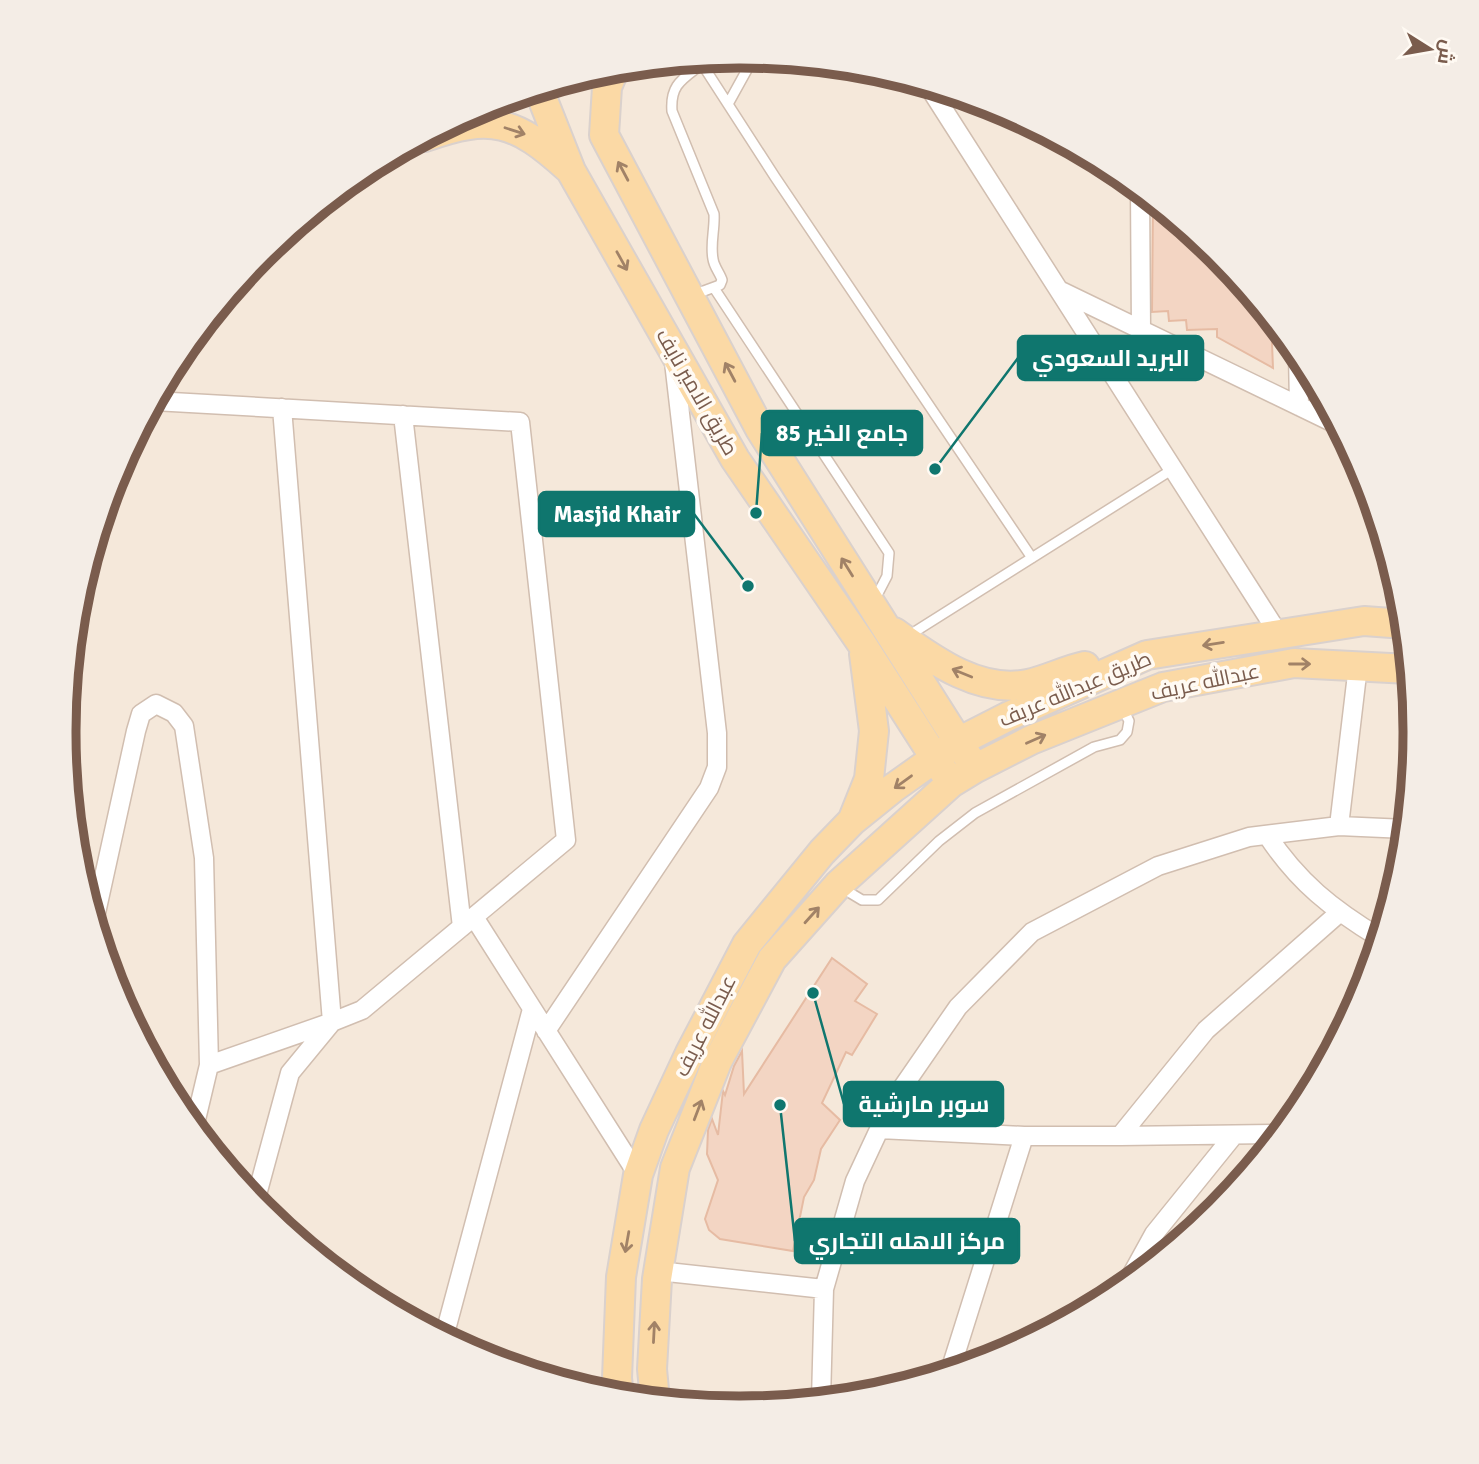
<svg xmlns="http://www.w3.org/2000/svg" width="1479" height="1464" viewBox="0 0 1479 1464" font-family="Signika,Cairo,sans-serif">
<rect width="100%" height="100%" fill="#fdf6ec"/>
<path fill="#f5e8da" d="M65 732a674 674 0 1 1 1348 0a674 674 0 1 1-1348 0Z"/>
<path fill="#f3d5c3" stroke="#e6bba3" stroke-width="2" d="M1153,201L1218,254L1271,319L1273,368L1217,337V329L1187,330L1186,320L1169,321L1168,311L1152,312Z
M832,958L867,984L855,1001L877,1014L852,1055L846,1052L822,1103L840,1120L821,1149L814,1180L804,1197L793,1251L720,1239L709,1230L705,1219L718,1180L707,1154L708,1130L712,1119L718,1135L723,1091L725,1095L734,1066L742,1051L744,1094Z"/>
<g fill="none" stroke-linecap="round" stroke-linejoin="round">
<defs>
<path id="lane" d="M704,59L702,64L775,177L1032,558
M728,104L754,57
M714,288L889,553L887,576L874,601
M693,295L720,285L722,280C720,273 714,267 713,259C710,244 715,229 714,214L672,111C670,84 683,79 702,64
M908,636L1173,469
M842,888L862,900H878L939,841L975,813L1094,747L1120,740L1127,732L1129,721L1122,707"/>
<path id="street" d="M929,87L1278,633
M1140,190L1141,329
M1061,291L1338,425
M1298,352L1299,406
M154,401L520,422L566,840L362,1010L332,1022L290,1073L255,1202
M403,415L462,927
M1339,826L1358,666
M1267,835C1298,882 1332,909 1380,938
M474,917L638,1175
M94,922L136,731L141,714L156,704L174,713L184,726L204,858L209,1065L194,1128
M546,1031L709,788L717,767V733L674,362
M209,1065L332,1022L282,408
M879,1129L1024,1136H1120L1206,1030L1339,913
M1120,1136L1280,1134
M658,1271L824,1289
M1126,1285L1154,1234L1234,1135
M444,1337L532,1009
M950,1371L1024,1136
M821,1400L824,1289L855,1181L891,1104L958,1007L1032,932L1158,866L1249,837L1339,826L1406,829"/>
<path id="primary" d="M615,68L607,87L604,135L760,429L968,757
M539,90L571,171L735,459L862,644L944,772
M425,137C492,113 516,121 568,168
M894,632C932,659 978,694 1028,684C1047,680 1066,670 1085,666
M853,819L869,779L874,731L864,654
M619,1396L617,1378L621,1277L638,1175L654,1130L690,1053L747,944L822,852L852,821L893,788L958,742L1009,716L1147,655L1364,621L1405,624
M655,1400L652,1369L657,1279L675,1168L717,1062L772,959L838,885L951,783L974,769L1031,740L1163,687L1294,663L1409,669"/>
</defs>
<use href="#lane" stroke="#d1beb0" stroke-width="12"/>
<use href="#street" stroke="#d1beb0" stroke-width="21"/>
<use href="#primary" stroke="#dad1cd" stroke-width="32"/>
<use href="#lane" stroke="#fff" stroke-width="9"/>
<use href="#street" stroke="#fff" stroke-width="18"/>
<use href="#primary" stroke="#fbd9a5" stroke-width="28"/>
</g>
<defs><path id="oneway-shaft" d="M-6 0H5M1.5-3L5.5 0L1.5 3" fill="none" stroke-width="1.6" stroke-linecap="round" stroke-linejoin="round" transform="scale(1.75)"/></defs>
<g stroke="#a18267">
<use href="#oneway-shaft" transform="translate(515 131) rotate(18)"/>
<use href="#oneway-shaft" transform="translate(623 171) rotate(-118)"/>
<use href="#oneway-shaft" transform="translate(622 261) rotate(61)"/>
<use href="#oneway-shaft" transform="translate(730 372) rotate(-118)"/>
<use href="#oneway-shaft" transform="translate(847 567) rotate(-122)"/>
<use href="#oneway-shaft" transform="translate(1213 644) rotate(171)"/>
<use href="#oneway-shaft" transform="translate(1300 664)"/>
<use href="#oneway-shaft" transform="translate(962 673) rotate(-158)"/>
<use href="#oneway-shaft" transform="translate(1036 739) rotate(-24)"/>
<use href="#oneway-shaft" transform="translate(903 782) rotate(144)"/>
<use href="#oneway-shaft" transform="translate(812 915) rotate(-48)"/>
<use href="#oneway-shaft" transform="translate(698 1110) rotate(-69)"/>
<use href="#oneway-shaft" transform="translate(627 1242) rotate(100)"/>
<use href="#oneway-shaft" transform="translate(654 1332) rotate(-87)"/>
</g>
<g text-anchor="middle" dominant-baseline="central" stroke-width="7" stroke-linejoin="round" paint-order="stroke">
<g font-size="21" fill="#7a5c4d" stroke="#fffaf3">
<text transform="translate(697 392) rotate(60)">طريق الامير نايف</text>
<text transform="translate(1205 682) rotate(-12)">عبدالله عريف</text>
<text transform="translate(1075 689) rotate(-23)">طريق عبدالله عريف</text>
<text transform="translate(705 1026) rotate(-63)">عبدالله عريف</text>
</g>
</g>
<path d="M0 0H1479V1464H0ZM739 68H740A663 663 0 0 1 1403 731V733A663 663 0 0 1 740 1396H739A663 663 0 0 1 76 733V731A663 663 0 0 1 739 68Z" fill="#f4ede6" fill-rule="evenodd"/>
<path fill="none" stroke="#7a5c4d" stroke-width="9" d="M739 68H740A663 663 0 0 1 1403 731V733A663 663 0 0 1 740 1396H739A663 663 0 0 1 76 733V731A663 663 0 0 1 739 68Z"/>
<path fill="none" stroke="#0f766e" stroke-width="2.5" d="M935 469L1018 358M756 513L762 433M748 586L694 514M813 993L844 1104M780 1105L795 1241"/>
<g fill="#0f766e" stroke="#fffaf3" stroke-width="2.5">
<circle cx="935" cy="469" r="7"/>
<circle cx="756" cy="513" r="7"/>
<circle cx="748" cy="586" r="7"/>
<circle cx="813" cy="993" r="7"/>
<circle cx="780" cy="1105" r="7"/>
</g>
<g fill="#0f766e" stroke="#0f766e" stroke-width="2.5">
<rect x="1018" y="336" width="185" height="44" rx="7"/>
<rect x="762" y="411" width="160" height="44" rx="7"/>
<rect x="539" y="492" width="155" height="44" rx="7"/>
<rect x="844" y="1082" width="159" height="44" rx="7"/>
<rect x="795" y="1219" width="224" height="44" rx="7"/>
</g>
<g font-size="23" text-anchor="middle" font-weight="bold" fill="#fff">
<text x="1111" y="366">البريد السعودي</text>
<text x="842" y="441">جامع الخير 85</text>
<text x="617" y="522">Masjid Khair</text>
<text x="924" y="1112">سوبر مارشية</text>
<text x="907" y="1249">مركز الاهله التجاري</text>
</g>
<g transform="translate(1430 49) rotate(101)" stroke="#fffaf3" stroke-width="5" paint-order="stroke">
<path d="M0-5L12 26L0 18L-12 26Z" fill="#7a5c4d"/>
<text y="-10" font-size="19" font-weight="bold" text-anchor="middle" fill="#7a5c4d">ش</text>
</g>
</svg>
